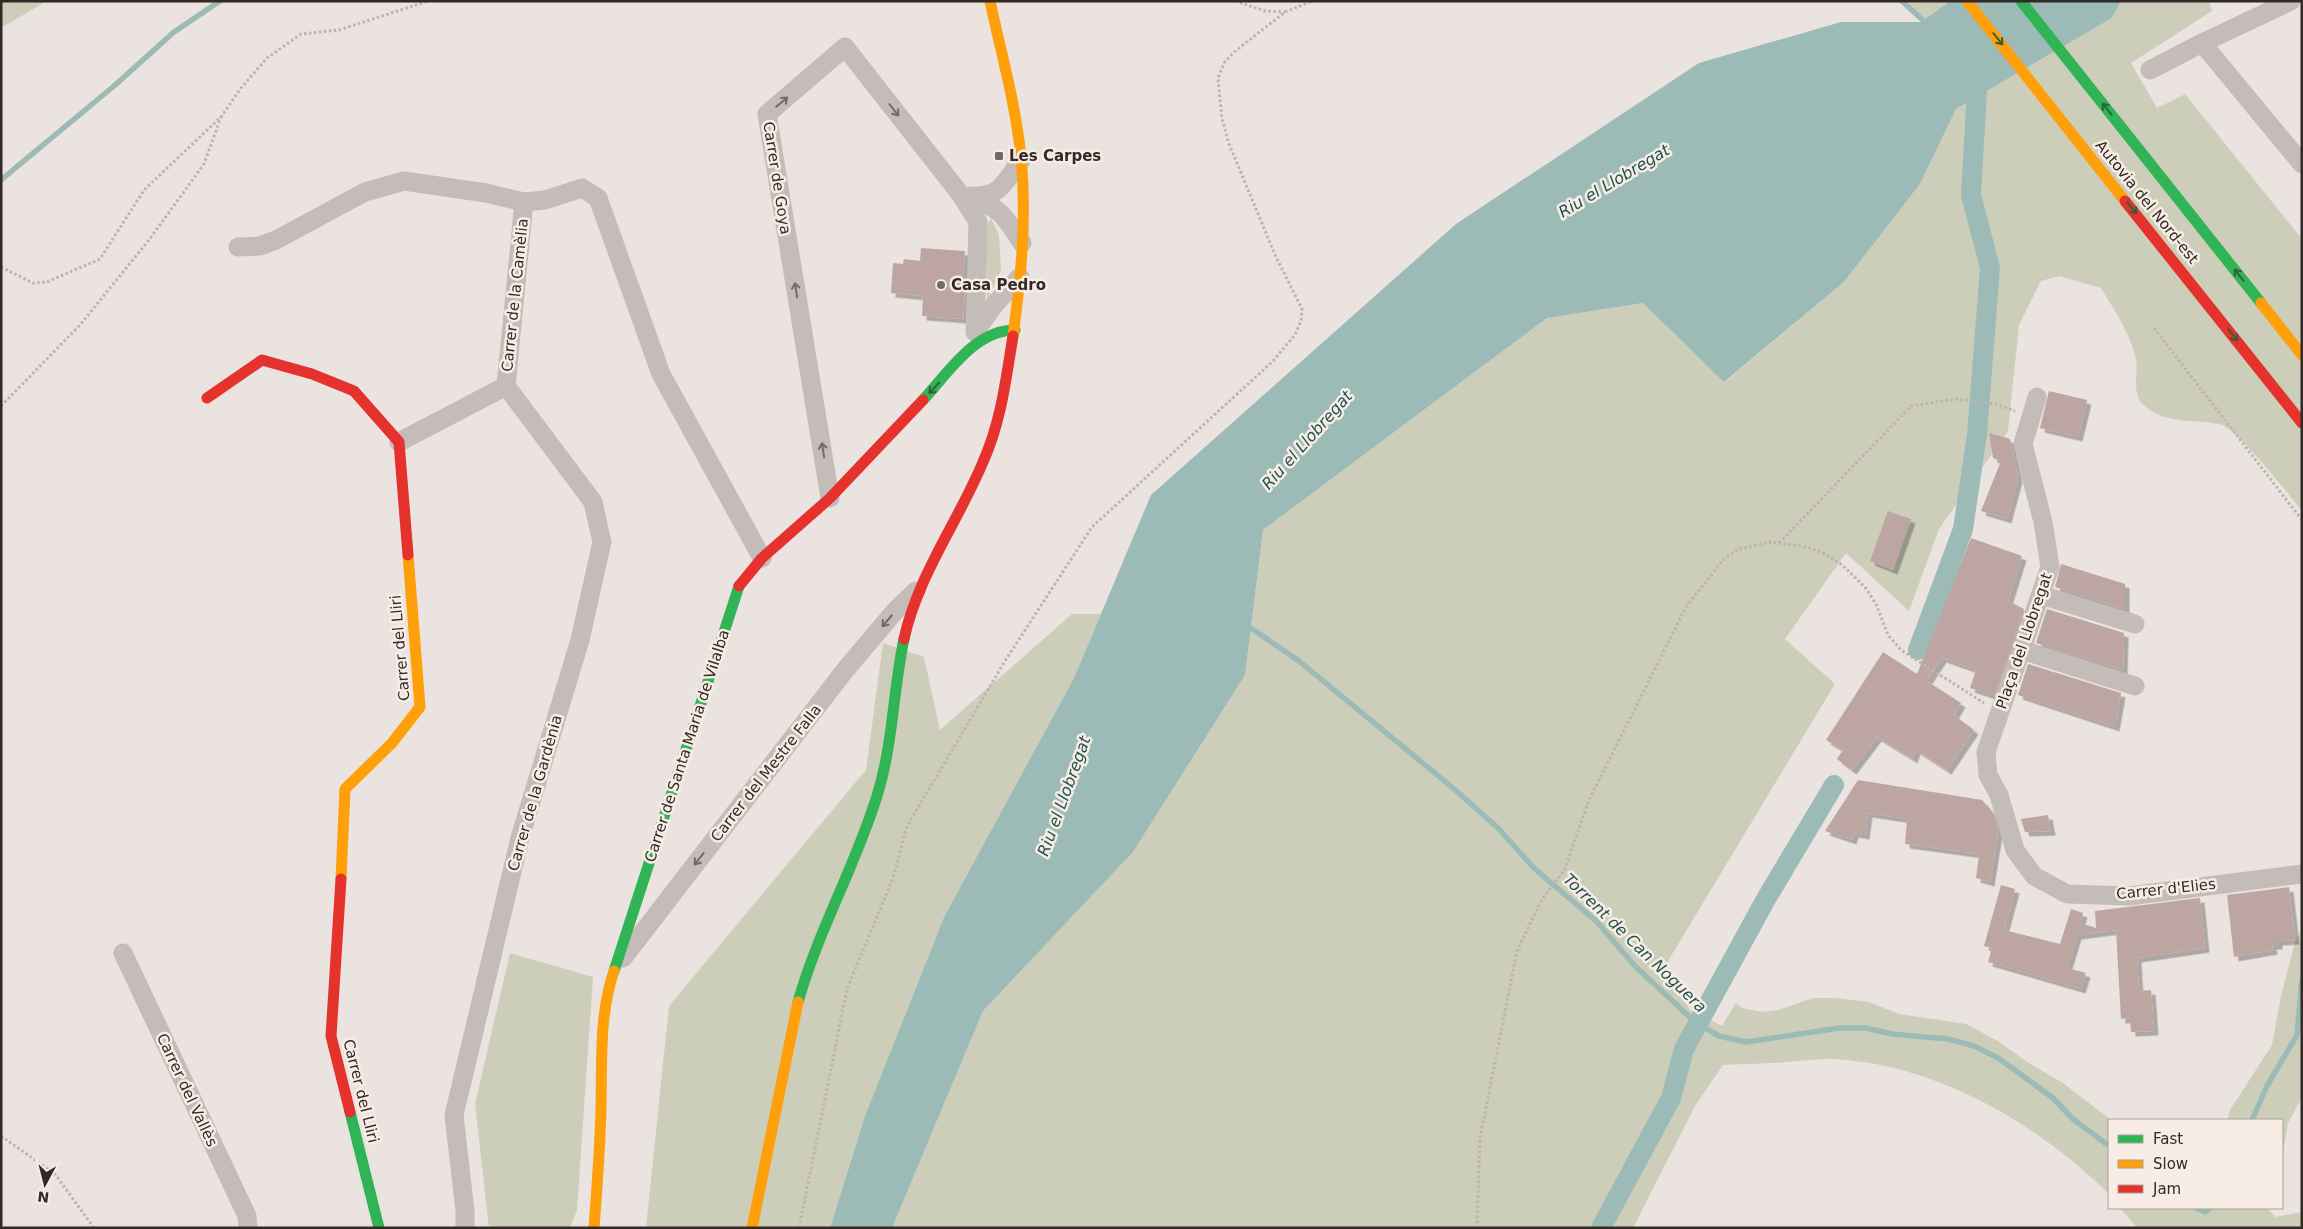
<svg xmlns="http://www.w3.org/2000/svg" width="2303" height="1229" viewBox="0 0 2303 1229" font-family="'DejaVu Sans',sans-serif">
<defs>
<filter id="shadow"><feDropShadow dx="4.5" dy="4.5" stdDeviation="0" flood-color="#0004"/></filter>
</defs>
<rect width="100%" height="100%" fill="#eae3df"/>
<path fill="#cdceba" d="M1,1H47L1,28Z
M1908,1H1950L1921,22Z
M2121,1H2209L2212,11L2131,63L2157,108L2185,94L2302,239V511C2289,495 2238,430 2222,425C2196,418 2167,426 2145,406C2130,393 2139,376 2136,360C2132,336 2113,308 2101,288L2059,276L2041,281L2019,325L2008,431L1939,529L1909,611L1846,553L1785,639L1835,684L1668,961L1673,979L1690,1010L1722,1026L1736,1003L1742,1008L1763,1012L1778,1010L1813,998H1834L1869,1002L1899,1014L1966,1024L1998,1041L2027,1062L2063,1083L2111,1120H2109V1194C2036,1123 1940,1066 1836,1059C1820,1058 1804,1061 1787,1062C1766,1064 1744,1064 1723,1065L1695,1106L1633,1228H892L983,1011L1133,852L1245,675L1263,530L1547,318L1643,303L1725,382L1844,282L1920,184L1956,109L2112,18Z
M991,218L999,235L1001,271L987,300L985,229Z
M1072,614H1101L1074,678L944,917L865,1116L830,1228H646L669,1006L866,770L883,643L924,657L940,730Z
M2302,928V1097L2288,1123L2282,1160V1120H2227L2230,1110L2272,1045L2281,996L2295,942Z
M510,953L593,977L577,1210L570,1228H489L475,1104Z
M2120,1208H2268L2275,1217L2302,1212V1228H2137Z"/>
<path fill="#9cbbb7" d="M1950,1H2121L2112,18L1956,109L1920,184L1844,282L1724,382L1643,303L1547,318L1263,530L1245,675L1133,852L983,1011L892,1228H830L865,1116L944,917L1074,678L1151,495L1456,224L1699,63L1841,22H1921Z"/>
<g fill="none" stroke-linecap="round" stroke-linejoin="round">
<path stroke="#9cbbb7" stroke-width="5.5" d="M1902,1L1928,25
M1,180L114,86L174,32L220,1
M1245,624L1299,661L1453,788L1497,827L1535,869L1597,922L1635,966L1695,1022L1719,1036L1746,1042L1839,1028H1866L1892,1034L1948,1039L1974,1046L1998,1058L2053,1098L2073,1119L2109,1146
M2252,1120L2267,1086L2297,1035L2302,979
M2195,1208L2205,1212L2210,1208"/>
<path stroke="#9cbbb7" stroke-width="20" d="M1918,650L1963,529L1977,434L1990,268L1971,195L1978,72
M1601,1228L1671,1098L1684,1049L1766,899L1834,785"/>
</g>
<path fill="#bda6a1" filter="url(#shadow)" d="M921,248L965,251L962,289H965L963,319L922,316L923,296L891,293L893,263L903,264L904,259L920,261Z
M2049,391L2087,400L2078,437L2040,428Z
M1989,433L2010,439L2018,478L2007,519L1981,511L2001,461L1993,458Z
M1888,511L1911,519L1893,570L1870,561Z
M1971,538L2022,556L2008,601L2024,609L1994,696L1970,688L1976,670L1942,658L1927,681L1961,703L1954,715L1974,730L1947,770L1916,750L1913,759L1877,737L1852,770L1837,759L1843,750L1826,740L1883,652L1917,674Z
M2061,564L2125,584V609L2055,587Z
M2047,609L2124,633L2123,670L2036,643Z
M2028,664L2121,693L2115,727L2018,695Z
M1858,780L1982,800L1993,813L1998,832L1990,882L1976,878L1979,854L1905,844L1907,819L1868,813L1865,835L1854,833L1852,840L1825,831Z
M2048,815L2051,831L2025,832L2021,819Z
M2001,885L2015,889L2004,930L2060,944L2071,909L2083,913L2080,923L2096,928L2095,911L2200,898L2205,948L2137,958L2139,991L2151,990L2154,1031L2131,1032L2130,1018L2121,1019L2116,930L2077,935L2067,968L2086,973L2081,989L1988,962L1992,948L1984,946Z
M2289,887L2295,940L2278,941V945H2272L2273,950L2234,957L2227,895Z"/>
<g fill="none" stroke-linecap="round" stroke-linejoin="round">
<path stroke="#bcb4b0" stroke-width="3" stroke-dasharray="2.5 2.5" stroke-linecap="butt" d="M1235,1L1265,11L1285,12
M1,267L33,283L47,282L100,259L144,190L221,117L241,88L267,58L301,34L339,30L428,1
M2154,328L2302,520
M1,406L80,325L149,240L204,164L221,117
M1779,543L1911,406L1956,399L1995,404L2015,411
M1,1136L55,1174L94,1228
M799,1228L847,989L893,878L907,826L1005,661L1092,527L1272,362L1295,335L1301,321L1302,309L1276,257L1229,144L1222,119L1218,78L1224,63L1233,53L1285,12L1312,1
M1477,1228L1480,1138L1517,951L1542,899L1564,871L1589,800L1686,607L1723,560L1739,549L1770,542L1807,547L1825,554L1842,565L1865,587L1876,604L1888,635L1901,650L1984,703"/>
<path stroke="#c3bcb8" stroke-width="19" d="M2202,43L2291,1
M2150,70L2202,43L2302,164
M961,195C1000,208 1000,209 1022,243
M970,196C1001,197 1004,183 1021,160
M238,247L260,246L276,240L365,192L404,181L486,193L524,202L545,200L582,188L598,198L661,374L762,558
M975,332L995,304L1020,277
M2037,397L2023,444L2043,522L2050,567L1986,752L1988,775L1999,795L2015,850L2034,876L2067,894L2129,896L2302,874
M399,442L506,386L524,202
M830,498L767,114L845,47L961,195L978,222L975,332
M2041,595L2135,624
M2022,650L2135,686
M123,953L247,1216L248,1228
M623,958L846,669L896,610L916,591
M465,1228V1211L454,1115L520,838L580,640L602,542L593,502L506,386"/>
<path stroke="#30b455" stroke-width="11" d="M2021,1L2261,303
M923,400C948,373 975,330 1015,330
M614,971L739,586
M798,1002C818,931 855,867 877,796C893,745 893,691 904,639
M350,1112L379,1228"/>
<path stroke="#ff9f0a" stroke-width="11" d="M990,1C1001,53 1016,105 1021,158C1027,218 1021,277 1013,336
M1967,1L2125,201
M2261,303L2302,355
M341,879L345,789L392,743L420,707L408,555
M594,1228C597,1188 600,1149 601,1109C602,1062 599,1015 614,971
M752,1228L798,1002"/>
<path stroke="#e5322d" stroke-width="11" d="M2125,201L2302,423
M207,398L262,360L312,374L354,391L399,442L408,555
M739,586L762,558L830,498L923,400
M904,639C918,575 958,522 983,462C1001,422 1006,379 1013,336
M341,879L331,1036L350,1112"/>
</g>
<defs><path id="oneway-shaft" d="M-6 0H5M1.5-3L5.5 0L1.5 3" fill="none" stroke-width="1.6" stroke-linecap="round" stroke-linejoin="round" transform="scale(1.25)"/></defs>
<g stroke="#326139">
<use href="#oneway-shaft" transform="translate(1998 39) rotate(51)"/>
<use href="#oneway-shaft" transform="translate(2107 109) rotate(-129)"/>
<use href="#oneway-shaft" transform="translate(2132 208) rotate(51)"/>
<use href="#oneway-shaft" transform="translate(2239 275) rotate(-128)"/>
<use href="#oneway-shaft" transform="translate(2233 335) rotate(52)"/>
<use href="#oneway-shaft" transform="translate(934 388) rotate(133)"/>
</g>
<g stroke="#746b68">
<use href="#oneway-shaft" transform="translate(782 102) rotate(-40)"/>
<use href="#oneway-shaft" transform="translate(894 110) rotate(52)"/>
<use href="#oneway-shaft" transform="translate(796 290) rotate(-99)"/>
<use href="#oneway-shaft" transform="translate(823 450) rotate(-99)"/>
<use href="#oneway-shaft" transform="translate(887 621) rotate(130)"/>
<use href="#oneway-shaft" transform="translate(699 859) rotate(128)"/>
</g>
<g fill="#736a67" stroke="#f7ede5" stroke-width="2">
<rect x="994" y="151" width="10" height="10" rx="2.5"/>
<circle cx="941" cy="285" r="5"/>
</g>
<g text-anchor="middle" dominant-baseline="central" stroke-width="5" stroke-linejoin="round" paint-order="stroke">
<g font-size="15" font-weight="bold" fill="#332927" stroke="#f7ede5" text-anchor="start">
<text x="1009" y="156">Les Carpes</text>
<text x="951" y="285">Casa Pedro</text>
</g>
<g font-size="15" fill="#332927" stroke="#f7ede5">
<text transform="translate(777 178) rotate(81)">Carrer de Goya</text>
<text transform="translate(2147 202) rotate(51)">Autovia del Nord-est</text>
<text transform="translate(515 295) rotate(-84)">Carrer de la Camèlia</text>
<text transform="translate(2024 641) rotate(-71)">Plaça del Llobregat</text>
<text transform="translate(400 648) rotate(-95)">Carrer del Lliri</text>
<text transform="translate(687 746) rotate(-72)">Carrer de Santa Maria de Vilalba</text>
<text transform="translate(766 773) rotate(-52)">Carrer del Mestre Falla</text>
<text transform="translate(535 793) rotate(-74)">Carrer de la Gardènia</text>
<text transform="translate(2166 889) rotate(-6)">Carrer d'Elies</text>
<text transform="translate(187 1090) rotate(65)">Carrer del Vallès</text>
<text transform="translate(361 1091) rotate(76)">Carrer del Lliri</text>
</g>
<g font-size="16" font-style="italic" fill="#1f514f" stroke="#f7ede5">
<text transform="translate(1614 181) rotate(-31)">Riu el Llobregat</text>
<text transform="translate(1307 440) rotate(-48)">Riu el Llobregat</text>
<text transform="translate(1064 796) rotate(-70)">Riu el Llobregat</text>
<text transform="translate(1635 943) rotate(44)">Torrent de Can Noguera</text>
</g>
</g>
<rect width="2303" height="1229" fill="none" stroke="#332927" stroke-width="5"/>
<rect x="2108" y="1119" width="175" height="90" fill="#f7ede5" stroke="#a99f99"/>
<rect x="2118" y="1135" width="25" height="8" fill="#30b455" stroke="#a99f99"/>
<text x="2153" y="1144" font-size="15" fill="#332927">Fast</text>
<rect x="2118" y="1160" width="25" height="8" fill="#ff9f0a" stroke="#a99f99"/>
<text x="2153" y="1169" font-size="15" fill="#332927">Slow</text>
<rect x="2118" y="1185" width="25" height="8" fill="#e5322d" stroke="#a99f99"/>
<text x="2153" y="1194" font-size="15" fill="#332927">Jam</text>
<g transform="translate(45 1184) rotate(187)" stroke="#f7ede5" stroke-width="4" paint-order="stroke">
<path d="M0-4L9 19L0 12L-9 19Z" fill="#332927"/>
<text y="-8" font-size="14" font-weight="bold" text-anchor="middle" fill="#332927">N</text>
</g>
</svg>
